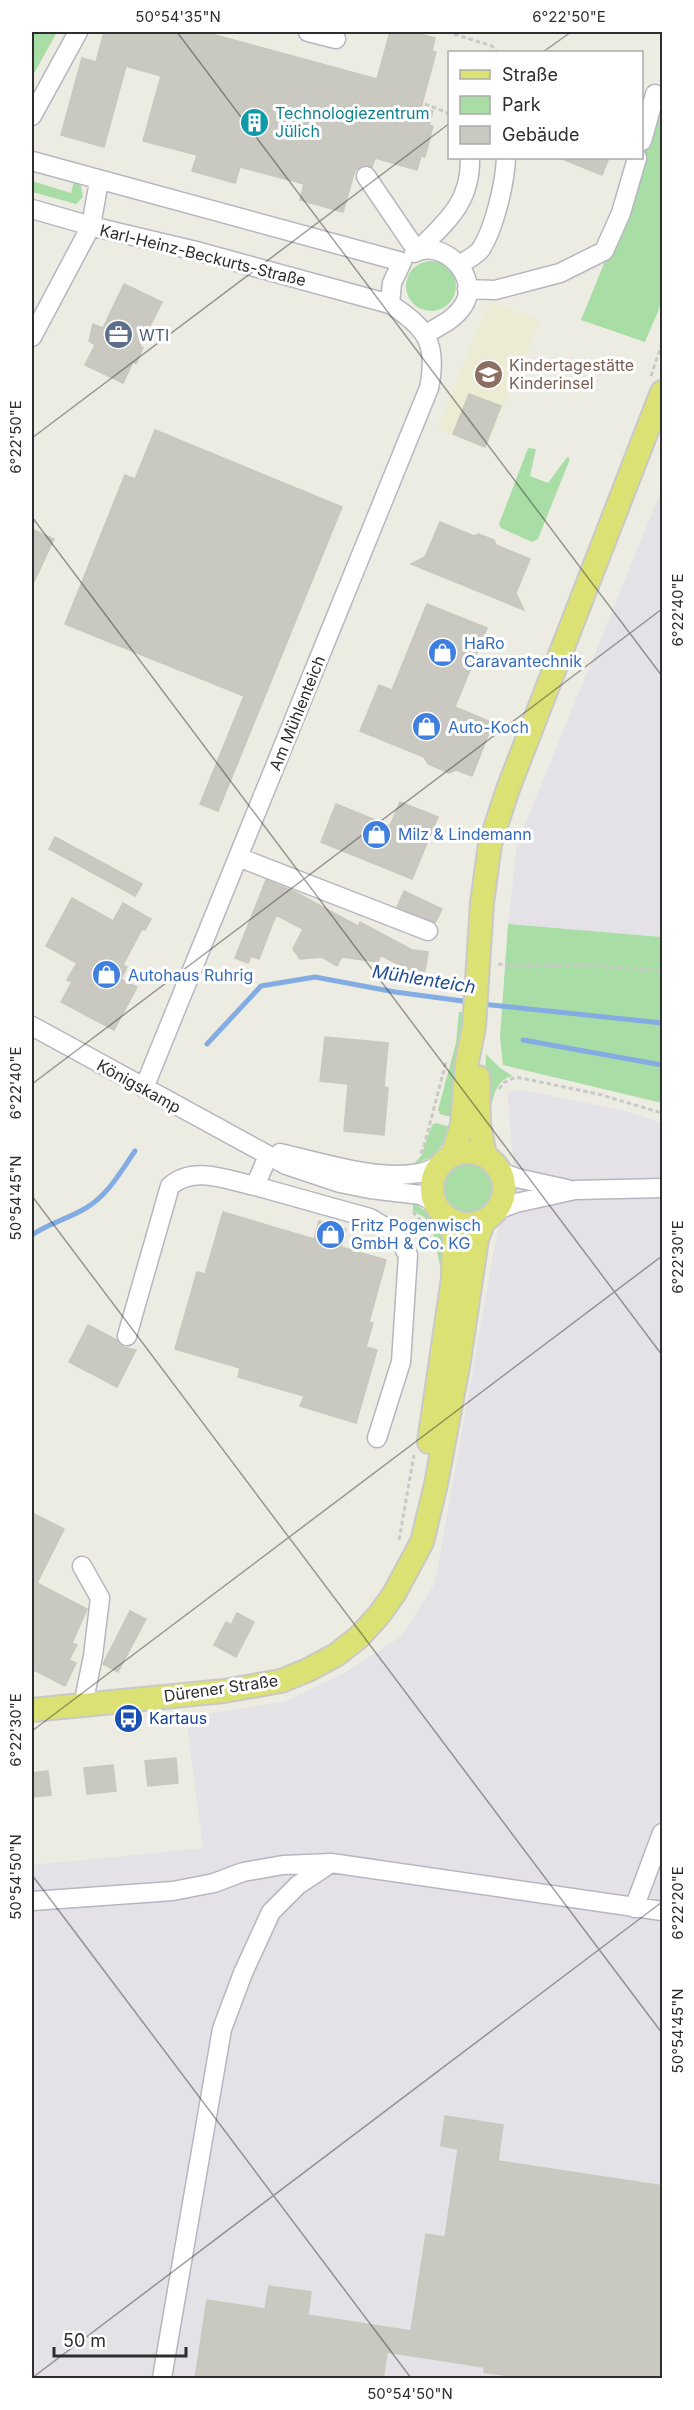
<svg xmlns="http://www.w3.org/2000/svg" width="694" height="2410" viewBox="0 0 694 2410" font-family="Inter,sans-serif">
<rect width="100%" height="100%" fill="#edece2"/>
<path fill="#e5e2e7" d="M662,489V937L508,924L517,844Z
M523,1090L630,1112L662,1123V2378H32V1865L203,1848L186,1717L284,1702L344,1673L402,1636L435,1583L497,1233L516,1191L507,1092Z"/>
<path fill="#ecebd4" d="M489,302L540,320L486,449L437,428Z"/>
<path fill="#a9dda6" d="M32,32H57L32,77Z
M662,97V302L645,342L581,320L629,202L642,154Z
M32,181L71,193L74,181L81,186L83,197L76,204L32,192Z
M406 286a25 25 0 1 1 50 0a25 25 0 1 1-50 0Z
M528,448L536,449L530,476L548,483L567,457L570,459L538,539L532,542L501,528L499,524Z
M508,924L662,937V1103L503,1065L500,1037Z
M459,1012H465L454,1118L440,1114L438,1110L456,1043Z
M486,1054L500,1068L513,1076C496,1080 494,1095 490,1111L485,1081Z
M436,1123L447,1126L452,1132L433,1156L413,1165L421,1156L432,1125Z
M441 1187a26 26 0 1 1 52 0a26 26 0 1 1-52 0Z
M413,1202C452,1229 446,1249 444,1292C442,1278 435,1226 425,1218C422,1215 416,1213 413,1211Z"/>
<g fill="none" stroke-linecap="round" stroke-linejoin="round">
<path stroke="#83ade2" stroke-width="5" d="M482,1004L662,1023
M523,1040L662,1065
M207,1044L261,986L315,977L395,992L470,1002
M32,1235C49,1223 68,1219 86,1208C108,1195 121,1171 135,1151"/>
</g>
<path fill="#c9c8c1" stroke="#c9c8bc" stroke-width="1.5" d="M104,32H204L377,79L390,32H413L435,38L432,51L436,52L421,108L433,111L429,125L433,126L425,157L421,156L417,170L375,158L372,167L365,165L355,170L343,212L300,200L304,184L240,167L235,183L192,171L197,155L143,141L161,76L126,66L104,147L61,135L82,58L96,62Z
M560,158H609L602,175Z
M124,284L162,302L140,346L143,348L136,364L133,362L123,383L85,365L95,345L89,341L93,324L103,328Z
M469,394L501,406L485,447L453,434Z
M155,430L342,507L218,811L200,804L244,696L65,624L125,475L135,479Z
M440,522L474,536L479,534L494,540L496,545L530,559L516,593L524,610L411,564L425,557Z
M32,529L54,539L32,586Z
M427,604L487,628L455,707L493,723L472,776L456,770L449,773L428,764L424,757L360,731L379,685L392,690Z
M400,802L438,817L412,879L321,842L336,804L390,826Z
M55,837L142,884L135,896L49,849Z
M266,880L297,893L358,926L360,922L412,950L428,952L425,971L406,969L381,955L378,962L342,957L337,966L322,957L300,959L293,949L303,929L276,915L259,959L251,956L248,963L235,958Z
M404,891L442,909L435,923L397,907Z
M72,898L113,921L123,903L151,919L145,930L142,929L123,965L127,967L121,979L137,987L114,1030L61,1002L72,982L67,980L77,963L46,946Z
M325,1037L388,1043L384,1087L388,1088L384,1135L344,1131L348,1084L320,1081Z
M223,1212L314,1239L319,1221L346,1229L341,1247L386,1260L369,1322L373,1323L366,1347L377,1350L356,1423L300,1406L304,1396L238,1377L240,1368L175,1349L197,1272L205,1274Z
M88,1325L117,1340L123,1347L136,1350L117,1387L69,1362Z
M32,1513L64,1529L37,1583L87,1609L72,1643L77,1645L69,1660L76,1663L65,1686L32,1669Z
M130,1611L146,1619L118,1672L103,1664Z
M237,1613L254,1622L236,1657L214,1645L226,1622L231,1625Z
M176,1758L178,1783L148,1786L145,1761Z
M113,1765L116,1791L87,1794L84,1768Z
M48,1771L51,1795L32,1797V1773Z
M445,2116L503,2125L498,2161L663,2186V2379H529L484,2372V2367L387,2352L383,2379H195L207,2300L265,2309L269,2286L311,2292L308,2315L411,2331L426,2234L445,2237L458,2149L441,2146Z"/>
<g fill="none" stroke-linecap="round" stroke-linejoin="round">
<defs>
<path id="minor" d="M308,32L336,39
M32,116L78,32
M642,141L655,94
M32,161L402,262L392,283L390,304
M366,176L417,251C446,222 471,203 470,158
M32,209L91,226L99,181
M414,253C444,237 482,279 463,306C454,320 439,326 426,334
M459,265C465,261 477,255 481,249C495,227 505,182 506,158
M467,289L495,290L560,273L604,251L621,213L637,158
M32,337L91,226L196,251L390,304C427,328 438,344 429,388L144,1088
M238,857L428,931
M32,1026L286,1165L340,1183L370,1189L421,1195L435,1203
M280,1153C321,1162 377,1181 419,1173C426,1172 433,1168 441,1165
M500,1172L517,1178L567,1189
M255,1186L370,1218L395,1233L408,1255L401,1362L377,1438
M497,1210L516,1203L575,1190L662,1188
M127,1336L170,1186C194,1165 227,1180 255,1186L268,1156
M82,1566L100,1598L93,1656L83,1705
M32,1901L173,1891L214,1883L243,1872L283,1865L331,1863L662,1911
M634,1908L662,1833
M162,2378L222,2029L243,1973L271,1912L298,1885L331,1863"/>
<path id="major" d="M478,1077L479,1124L485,1156
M432 1188a36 36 0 1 1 72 0a36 36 0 1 1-72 0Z
M452,1156L462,1125L467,1062L474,1027L482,903L490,844L508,789L662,392
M429,1442L453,1278L454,1236L449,1219
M32,1710L224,1691L281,1681L308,1670L336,1655L359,1637L379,1615L394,1594L422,1542L436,1484L459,1361L477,1239L484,1221"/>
</defs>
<use href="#minor" stroke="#b7b6c0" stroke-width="21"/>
<use href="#major" stroke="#c9c9c9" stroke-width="26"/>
<path stroke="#c9c9c9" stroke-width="3" stroke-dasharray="4.5 3" stroke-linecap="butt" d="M447,32L492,46L497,52
M418,101L450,114
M651,376L662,343
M498,964L515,966L591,965L662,971
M499,1089L505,1082L516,1077L598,1094L662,1113
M420,1153L423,1150L446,1062
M413,1212L423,1223L433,1244
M399,1540L414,1455"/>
<use href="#minor" stroke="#fff" stroke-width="18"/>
<use href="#major" stroke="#dbe173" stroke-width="22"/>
</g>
<path fill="none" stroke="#2e2e2e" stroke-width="1.5" stroke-opacity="0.45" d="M177,32L662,676M543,52L571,32M32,438L450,123M32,517L662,1355M32,1084L662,609M32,1196L662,2033M32,1731L662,1256M32,1875L411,2378M32,2378L662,1902"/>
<defs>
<symbol id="building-disc" viewBox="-11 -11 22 22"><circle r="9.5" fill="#0f9aa8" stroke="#fff"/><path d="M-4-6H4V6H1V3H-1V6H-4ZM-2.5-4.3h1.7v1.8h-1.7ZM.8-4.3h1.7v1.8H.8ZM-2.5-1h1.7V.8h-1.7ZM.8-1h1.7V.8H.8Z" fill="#fff"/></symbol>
<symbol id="office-disc" viewBox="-11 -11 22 22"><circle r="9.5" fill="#5c6f8a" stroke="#fff"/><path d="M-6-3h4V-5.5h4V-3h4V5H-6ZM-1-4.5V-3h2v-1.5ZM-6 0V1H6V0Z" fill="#fff"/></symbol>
<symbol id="school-disc" viewBox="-11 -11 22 22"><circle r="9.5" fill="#8d6e63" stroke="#fff"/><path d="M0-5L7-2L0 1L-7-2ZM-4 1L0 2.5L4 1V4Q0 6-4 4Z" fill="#fff"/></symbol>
<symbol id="shop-disc" viewBox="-11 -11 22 22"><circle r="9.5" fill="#3f7fe0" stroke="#fff"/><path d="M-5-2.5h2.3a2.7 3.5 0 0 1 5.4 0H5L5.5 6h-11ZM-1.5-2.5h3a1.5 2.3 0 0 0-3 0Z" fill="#fff"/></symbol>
<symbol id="bus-disc" viewBox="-11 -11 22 22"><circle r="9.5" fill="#1a4fb4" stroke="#fff"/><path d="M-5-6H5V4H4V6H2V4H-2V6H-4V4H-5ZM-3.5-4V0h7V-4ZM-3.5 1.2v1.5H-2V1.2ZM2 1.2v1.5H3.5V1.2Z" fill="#fff"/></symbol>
</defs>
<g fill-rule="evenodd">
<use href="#building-disc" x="238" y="106" width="33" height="33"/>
<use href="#office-disc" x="102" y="318" width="33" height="33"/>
<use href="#school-disc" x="472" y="358" width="33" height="33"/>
<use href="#shop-disc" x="426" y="636" width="33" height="33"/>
<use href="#shop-disc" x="410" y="710" width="33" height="33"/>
<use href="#shop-disc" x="360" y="818" width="33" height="33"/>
<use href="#shop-disc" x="90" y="958" width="33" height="33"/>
<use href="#shop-disc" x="314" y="1218" width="33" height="33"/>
<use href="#bus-disc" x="112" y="1702" width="33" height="33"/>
</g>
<g text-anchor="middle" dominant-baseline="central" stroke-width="6" stroke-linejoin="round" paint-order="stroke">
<g font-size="16" fill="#0d838f" stroke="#fff" text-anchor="start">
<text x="275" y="113">Technologiezentrum<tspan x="275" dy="18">Jülich</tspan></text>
</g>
<g font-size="16" fill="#2e2e2e" stroke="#fff">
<text transform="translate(203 255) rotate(14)">Karl-Heinz-Beckurts-Straße</text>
<text transform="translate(297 713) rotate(-68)">Am Mühlenteich</text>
<text transform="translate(139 1086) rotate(29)">Königskamp</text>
<text transform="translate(221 1688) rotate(-8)">Dürener Straße</text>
</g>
<g font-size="16" fill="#4e5e75" stroke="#fff" text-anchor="start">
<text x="139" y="335">WTI</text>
</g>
<g font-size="16" fill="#785e54" stroke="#fff" text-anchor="start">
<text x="509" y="365">Kindertagestätte<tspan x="509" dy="18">Kinderinsel</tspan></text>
</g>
<g font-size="16" fill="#366cbe" stroke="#fff" text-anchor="start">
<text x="464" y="643">HaRo<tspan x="464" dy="18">Caravantechnik</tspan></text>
<text x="448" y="727">Auto-Koch</text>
<text x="398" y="834">Milz &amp; Lindemann</text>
<text x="128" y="975">Autohaus Ruhrig</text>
<text x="351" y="1225">Fritz Pogenwisch<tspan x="351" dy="18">GmbH &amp; Co. KG</tspan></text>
</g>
<g font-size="16" fill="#164399" stroke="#fff" text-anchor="start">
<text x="149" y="1718">Kartaus</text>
</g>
<g font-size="18" font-style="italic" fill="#1f4991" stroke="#fff">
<text transform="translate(424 979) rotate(9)">Mühlenteich</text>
</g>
</g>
<rect width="694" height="2410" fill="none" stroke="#ffffff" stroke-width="66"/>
<rect x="448" y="51" width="195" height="108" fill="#ffffff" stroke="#ababab" stroke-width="1.5"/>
<rect x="460" y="70" width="30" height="9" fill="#dbe173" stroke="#ababab" stroke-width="1.5"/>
<text x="502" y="81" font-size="18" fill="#2e2e2e">Straße</text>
<rect x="460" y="96" width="30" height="18" fill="#a9dda6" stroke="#ababab" stroke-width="1.5"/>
<text x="502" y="111" font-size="18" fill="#2e2e2e">Park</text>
<rect x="460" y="126" width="30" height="18" fill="#c9c8c1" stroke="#ababab" stroke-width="1.5"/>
<text x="502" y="141" font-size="18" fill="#2e2e2e">Gebäude</text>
<path d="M54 2347v9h132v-9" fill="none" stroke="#2e2e2e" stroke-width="3"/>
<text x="63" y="2347" font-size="18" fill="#2e2e2e" stroke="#ffffff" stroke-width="4.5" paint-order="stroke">50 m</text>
<rect x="33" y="33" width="628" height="2344" fill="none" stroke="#2e2e2e" stroke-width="2"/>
<g font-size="15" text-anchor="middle" fill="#2e2e2e">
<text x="178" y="22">50°54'35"N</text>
<text x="569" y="22">6°22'50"E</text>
<text transform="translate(16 437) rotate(-90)" y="5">6°22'50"E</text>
<text transform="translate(678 610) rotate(-90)" y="5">6°22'40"E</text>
<text transform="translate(16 1083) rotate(-90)" y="5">6°22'40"E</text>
<text transform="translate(16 1198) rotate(-90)" y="5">50°54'45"N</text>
<text transform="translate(678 1257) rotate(-90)" y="5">6°22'30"E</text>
<text transform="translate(16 1730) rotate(-90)" y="5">6°22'30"E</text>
<text transform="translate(16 1877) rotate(-90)" y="5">50°54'50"N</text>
<text transform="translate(678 1903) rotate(-90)" y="5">6°22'20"E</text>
<text transform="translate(678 2031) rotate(-90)" y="5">50°54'45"N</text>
<text x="410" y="2399">50°54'50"N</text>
</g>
</svg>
